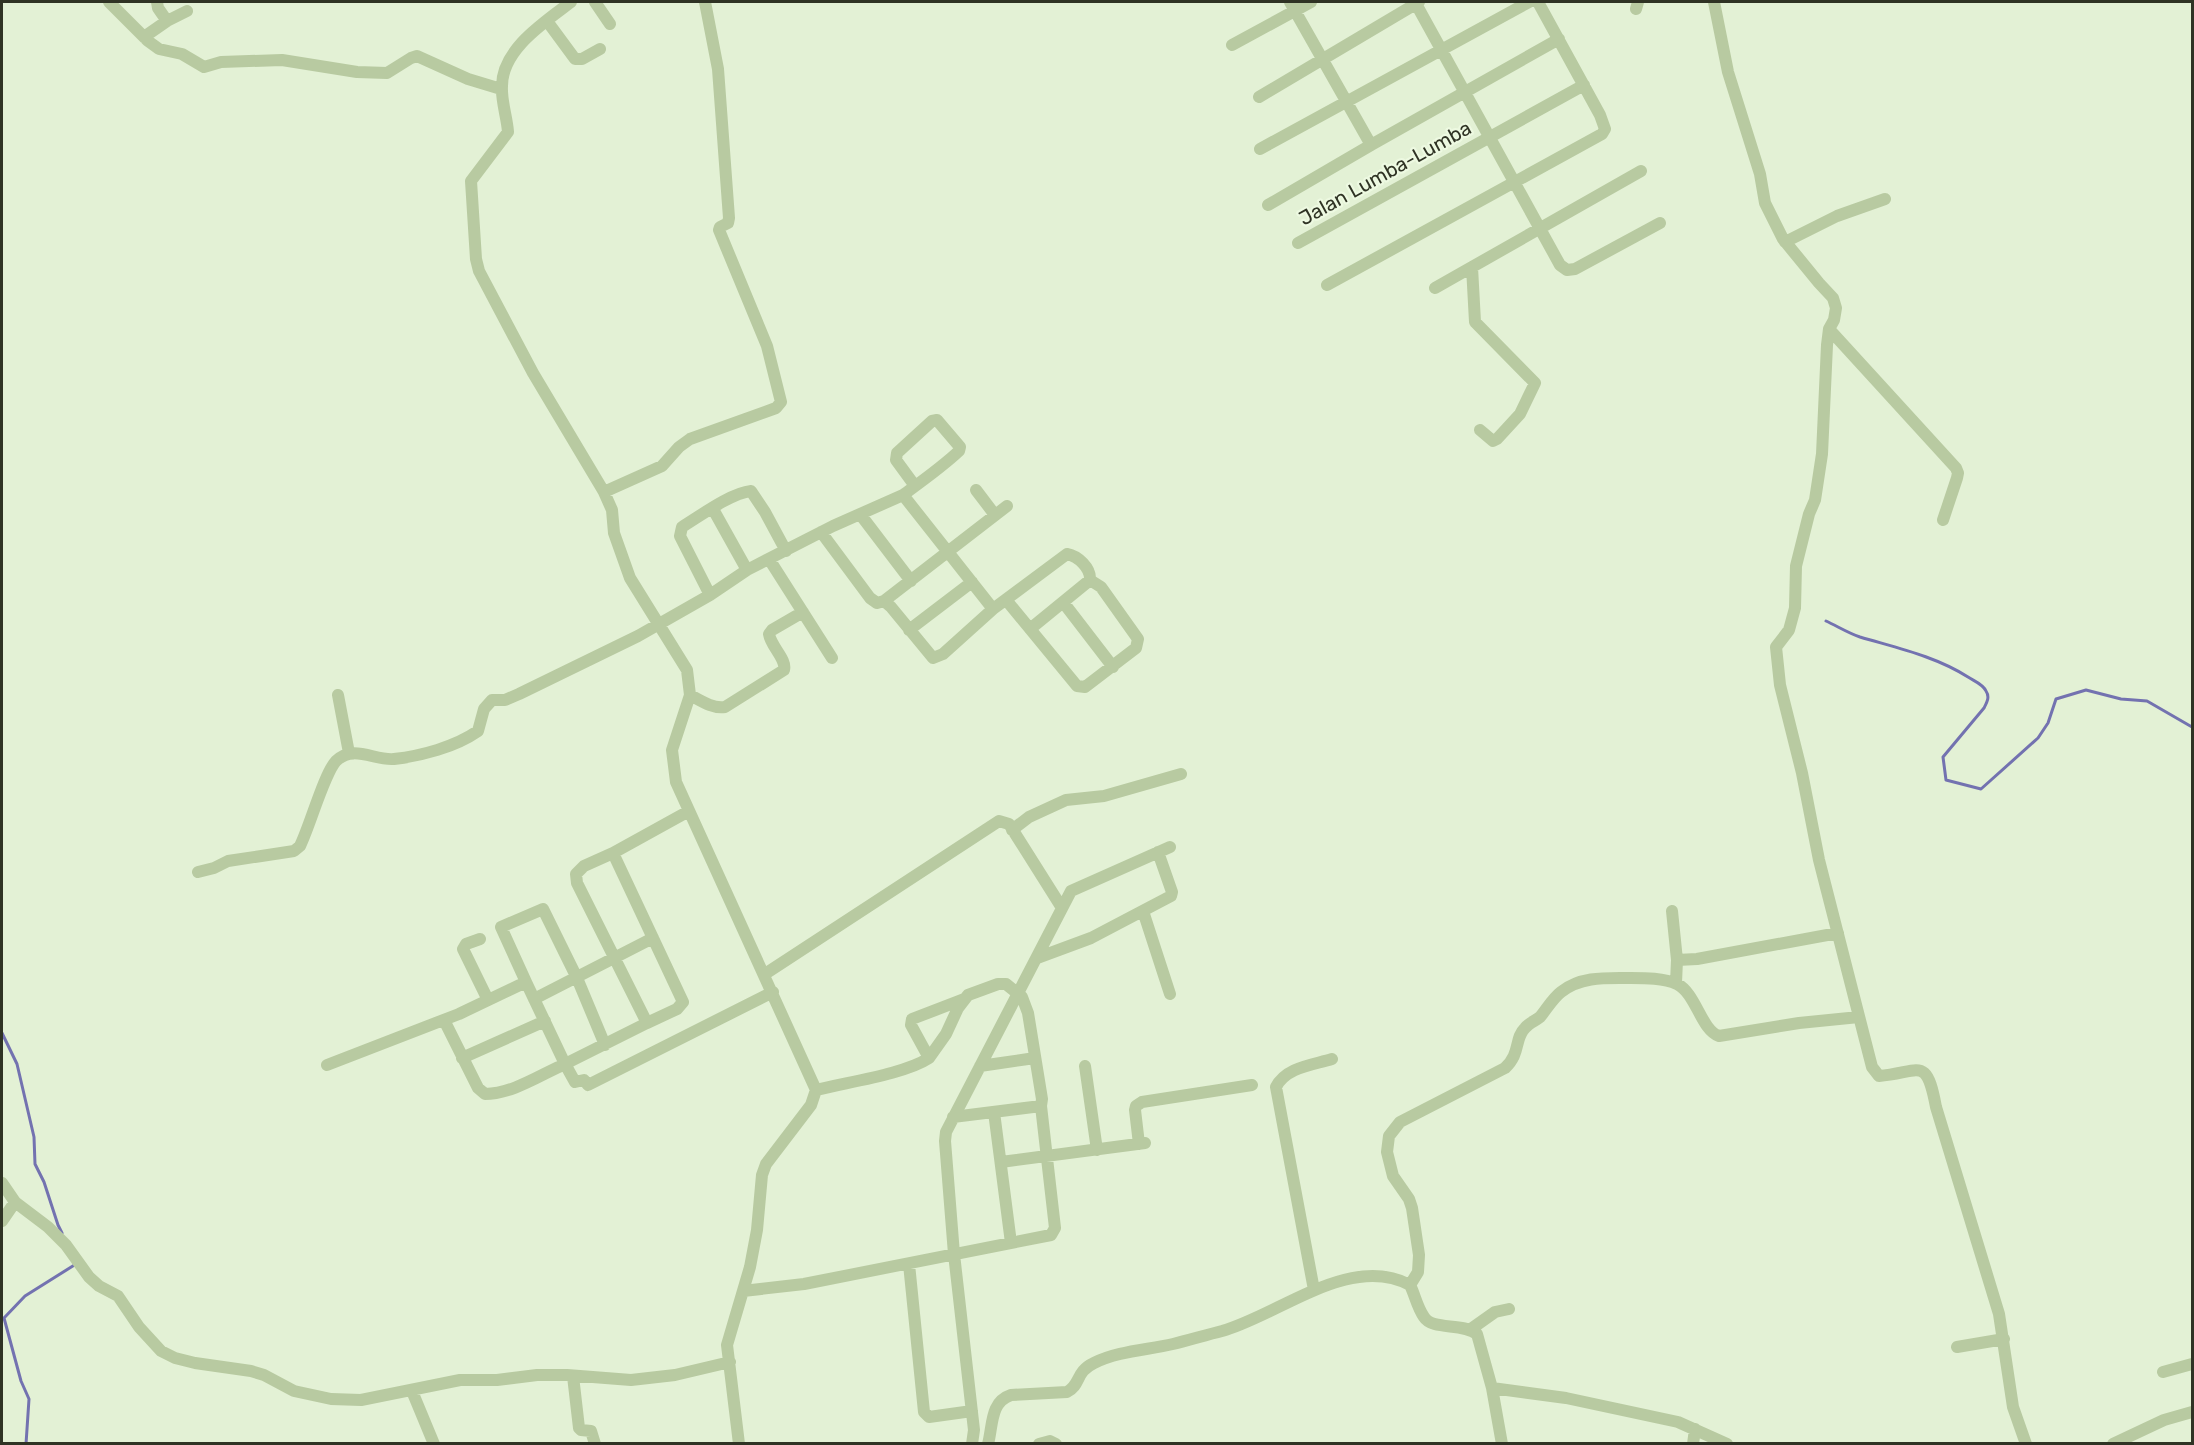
<svg xmlns="http://www.w3.org/2000/svg" width="2194" height="1445" font-family="Rubik,sans-serif">
	<style>
		.lines { fill: none; stroke-linecap: round; stroke-linejoin: round }
		.stream { stroke: #7372b0; stroke-width: 3 }
		.minor { stroke: #b8caa1; stroke-width: 12 }
		.labels { text-anchor: middle; dominant-baseline: central; stroke-width: 4.5; stroke-linejoin: round; paint-order: stroke }
		.street-label { font-size: 20px; fill: #2f3324; stroke: #edf9e1 }
	</style>
	<rect width="100%" height="100%" fill="#e3f1d5"/>
	<g class="lines">
		<path class="stream" d="M1826,621C1837,626 1848,633 1860,637C1897,648 1935,656 1968,677C1974,681 1983,684 1986,691C1990,697 1987,702 1984,708L1943,757L1946,780L1981,789L2038,738L2048,723L2056,699L2086,690L2121,699L2147,701L2192,727
			M2,1033L17,1064L34,1137L35,1164L44,1182L58,1225L62,1233
			M26,1444L29,1399L21,1381L4,1318L25,1296L76,1264"/>
		<path class="minor" d="M109,2L148,41L159,49L182,54L204,67L221,62L282,60L357,72L387,73L411,58L417,56L468,79L501,89
			M157,2L158,8L167,21
			M571,2C545,22 502,49 502,86C501,101 507,117 508,132L471,181L476,259L479,271L533,373L604,492L612,510L614,533L630,578L687,670L690,695L672,750L676,782L816,1090L811,1105L766,1164L762,1175L757,1230L750,1267L727,1345L739,1444
			M595,2L610,24
			M1290,2L1371,145L1559,39
			M1415,2L1560,265L1567,270L1575,269L1660,223
			M1714,2L1728,72L1760,174L1765,203L1783,239L1819,283L1833,298L1836,308L1834,320L1829,329L1827,345L1822,454L1815,500L1809,514L1796,566L1795,608L1789,630L1776,647L1780,685L1802,773L1819,860L1872,1067L1879,1076C1920,1073 1926,1054 1936,1107L1999,1314L2013,1407L2026,1444
			M1636,9L1638,2
			M547,21L575,59H582L600,49
			M144,37L167,21L187,11
			M1232,45L1311,2
			M1259,97L1419,2
			M1260,149L1529,2
			M1268,205L1371,145
			M1785,242L1837,216L1885,199
			M1298,243L1584,85
			M1472,267L1475,322L1535,383L1520,414L1497,439L1493,441L1480,430
			M1327,285L1602,134L1605,129L1600,115L1538,2
			M1435,288L1641,171
			M1829,329L1956,468L1958,473L1957,478L1943,520
			M976,490L995,515
			M604,492L662,466L679,447L690,439L776,408L781,402L767,346L719,230L720,227L728,223L729,218L718,69L705,2
			M903,495C922,481 942,467 959,451L960,447L937,420L932,421L897,453L896,460L915,486
			M713,509L747,570
			M860,514L911,581
			M821,532L870,598L877,603L884,601L891,607L933,658L943,654L993,609
			M769,559L832,658
			M710,595L680,536L682,527C700,516 731,493 751,491L765,512L786,551
			M884,601L1007,506
			M1007,601L1077,686L1085,687L1136,648L1138,639L1101,587L1090,580
			M1063,602L1113,667
			M1030,629L1090,580
			M909,630L972,582
			M338,695L349,753
			M690,695C701,701 713,709 725,707L784,670C787,659 771,647 769,634L772,630L803,612
			M1012,830L1029,817L1066,800L1104,796L1181,774
			M613,853L683,1002L677,1009L647,1023
			M198,872L214,868L228,861L294,851L300,846C310,826 324,774 336,761C353,744 375,761 394,759C421,756 455,747 478,731L484,709L492,700H505L519,694L638,636L710,595L747,570L833,526L903,495L993,609L1067,554C1078,556 1091,568 1090,580
			M1143,911L1170,994
			M1672,911L1677,960
			M480,939L466,944L463,949L488,1000
			M1037,958L1091,938L1171,896L1172,892L1158,852
			M765,974L999,821L1009,824L1062,908
			M526,982L501,927L543,909L577,978L605,1045
			M1676,983L1677,960L1697,959L1838,933
			M534,999L653,938
			M444,1020L478,1088L485,1094C512,1094 540,1075 565,1064L575,1082L584,1080L588,1085L773,992
			M462,1058L545,1021
			M929,1058L911,1025L912,1019L964,999
			M327,1065L459,1014L526,982L565,1064L647,1023L577,883L576,874L584,866L613,853L689,811
			M980,1066L1035,1058
			M1085,1066L1097,1150
			M816,1090C847,1082 905,1074 929,1058L946,1034L958,1008L968,995L998,984H1006L1022,997L1028,1013L1042,1099L1041,1106
			M994,1112L1011,1243
			M1139,1144L1135,1110L1136,1106L1142,1102L1252,1085
			M1001,1162L1145,1143
			M2,1183L15,1202L48,1227L66,1245L89,1277L99,1286L118,1296L139,1327L161,1351L175,1358L195,1363L251,1371L264,1375L294,1391L331,1399L361,1400L460,1380H497L537,1375H567L631,1380L675,1375L730,1362
			M2,1221L15,1202
			M909,1264L924,1412L929,1417L972,1411
			M1410,1285L1418,1272L1419,1255L1412,1208L1409,1199L1393,1176L1387,1152L1389,1136L1400,1122L1505,1068C1521,1053 1514,1039 1525,1028C1529,1023 1535,1021 1540,1017C1547,1009 1552,999 1561,992C1581,976 1607,978 1631,978C1645,978 1664,978 1677,984C1696,993 1701,1030 1719,1036L1799,1023L1859,1017
			M1314,1290L1276,1087C1286,1067 1313,1065 1332,1059
			M743,1291L804,1284L1051,1235L1055,1228L1041,1106L953,1117
			M1471,1329L1495,1312L1509,1309
			M1957,1347L2004,1339
			M2163,1372L2192,1364
			M573,1376L579,1428L581,1430L591,1431L595,1444
			M1492,1388L1502,1444
			M412,1391L434,1444
			M972,1444L974,1430L954,1254L945,1141L946,1132L1071,891L1170,847
			M988,1444C993,1425 990,1402 1011,1395L1067,1392C1081,1385 1075,1372 1094,1363C1118,1351 1147,1350 1173,1344C1189,1340 1206,1335 1222,1331C1279,1315 1350,1253 1410,1285C1415,1295 1417,1307 1424,1317C1433,1331 1462,1322 1477,1334L1492,1388L1566,1398L1678,1422L1727,1444
			M1039,1444L1050,1441L1056,1444
			M1693,1444L1695,1429
			M2113,1444L2164,1420L2192,1412"/>
	</g>
	<g class="labels">
		<g class="street-label">
			<text transform="translate(1385 173) rotate(-29)">Jalan Lumba-Lumba</text>
		</g>
	</g>
	<rect width="2194" height="1445" fill="none" stroke="#2f3324" stroke-width="6"/>
</svg>
